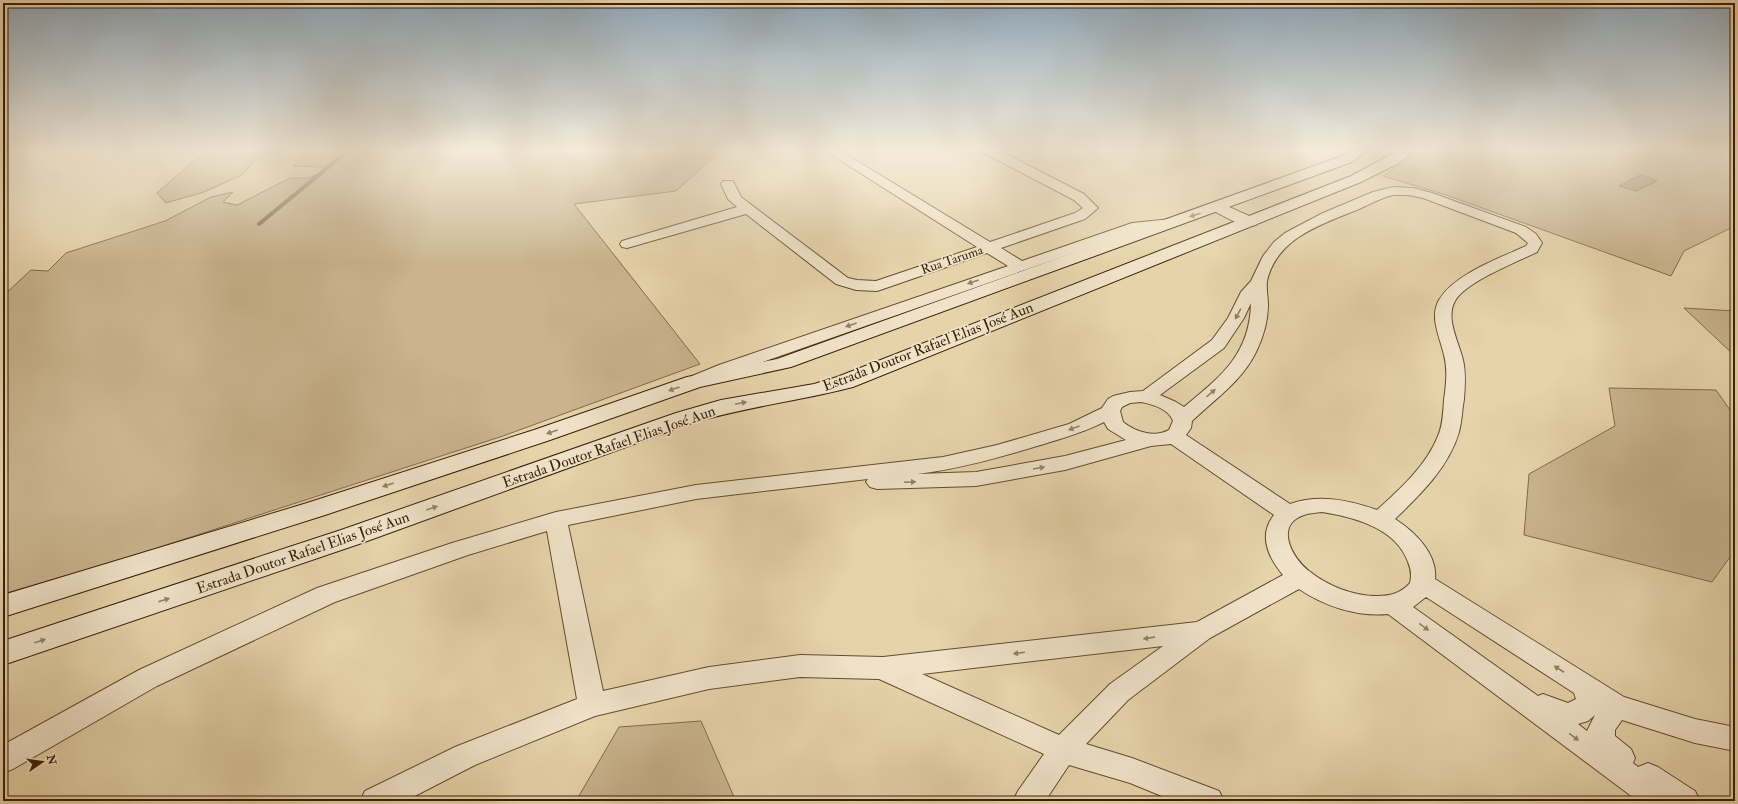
<svg xmlns="http://www.w3.org/2000/svg" width="1738" height="804" font-family="'IM FELL Double Pica',serif">
	<style>
		.green { fill: #c9b48e; stroke: #826a4a }
		.water { fill: #ac9672; stroke: #7f6647 }
		.lines { fill: none; stroke-linecap: round; stroke-linejoin: round }
		.stream { stroke: #7f6647; stroke-width: 4 }
		.minor-casing { stroke: #664c2f; stroke-width: 2 }
		.tertiary-casing { stroke: #664c2f; stroke-width: 2 }
		.secondary-casing { stroke: #3b1f06; stroke-width: 2 }
		.minor { fill: #efe2c8; fill-rule: evenodd }
		.tertiary { fill: #efe2c8; fill-rule: evenodd }
		.secondary { fill: #efe2c8; fill-rule: evenodd }
		.oneway { fill: #958067 }
		.labels { text-anchor: middle; dominant-baseline: central; stroke-width: 3.5; stroke-linejoin: round; paint-order: stroke }
		.far-street-label { font-size: 13px; fill: #3b1f06; stroke: #efe2c8 }
		.street-label { font-size: 15px; fill: #3b1f06; stroke: #efe2c8 }
	</style>
	<rect width="100%" height="100%" fill="#e6d3aa"/>
	<filter id="stains"><feTurbulence type="fractalNoise" baseFrequency=".005" numOctaves="4"/><feColorMatrix values="0 0 0 0 .2 0 0 0 0 .09 0 0 0 0 .02 0 0 0 .5 -.17"/></filter>
	<radialGradient id="worn" r=".72"><stop offset=".6" stop-color="#630" stop-opacity="0"/><stop offset="1" stop-color="#630" stop-opacity=".3"/></radialGradient>
	<path class="green" d="M209,150C219,150 229,153 237,150H286L255,160L242,175L204,192L166,203L157,193L204,152Z
		M307,150H721L676,191L574,204L700,364L503,436L123,559L3,594V296L31,270L48,271L66,253L165,221L211,197L233,192L223,202L237,205L290,178H308L321,173L323,167L293,166L309,151Z
		M1423,150H1735V226L1684,251L1671,276L1446,195L1383,176Z
		M1684,308L1735,311V356Z
		M1609,388L1716,390L1735,417V550L1712,582L1524,535L1529,474L1615,426Z
		M701,721L734,797L732,801H576L619,727Z"/>
	<path class="water" d="M1640,175L1657,181L1636,191L1619,186Z"/>
	<g class="lines">
		<path class="stream" d="M259,224L349,150"/>
		<g class="minor-casing">
			<path id="minor" d="M824,150H839L990,242L1075,213L1083,208L1074,200L984,153L982,150H998L1084,194L1098,208L1085,219L1001,248L1022,261L1132,223L1171,219L1176,220L1178,223L1176,226L1171,227L1139,230L731,373C719,378 706,387 692,384L690,380L692,376L719,365L1008,266L987,253L883,289L877,291L856,290L836,284L746,214L627,248L622,247L620,244L622,241L737,207L728,199L721,184L723,181H733L741,197L848,278L857,280L876,281L977,247Z
				M1393,187L1413,188L1432,193L1526,227L1536,234L1542,243L1537,252C1517,262 1465,282 1455,301C1445,319 1459,342 1463,360C1466,373 1465,386 1464,399C1462,410 1462,421 1459,432C1449,467 1420,495 1395,519C1414,531 1438,554 1435,579L1624,697L1695,719L1735,727V751L1695,743L1622,720L1615,730V736L1631,749L1635,758L1633,763L1638,767L1648,763L1658,767L1695,791L1700,801H1638L1388,614C1357,617 1324,606 1299,589L1210,638L1128,700L1086,744L1132,758L1219,791L1224,801H1174L1130,783L1069,765L1045,801H1013L1018,791L1044,754L879,679L800,677L709,689L595,716L475,765L405,801H360L365,791L455,747L577,699L547,531L468,555L335,602L157,686L13,769L3,773V745L139,670L317,588L452,543L556,512L696,485L943,457L997,445L1069,424L1102,408L1108,399L1113,396L1130,392L1143,391L1212,340L1228,318L1241,292L1251,281L1263,256L1274,242L1285,233L1323,213L1373,192ZM1393,195H1408L1423,198L1516,233L1528,243L1526,246C1500,258 1454,274 1439,300C1429,317 1440,337 1444,355C1448,370 1446,385 1444,400C1443,412 1443,425 1438,436C1426,466 1400,489 1377,510C1348,500 1319,494 1290,504L1186,435L1191,428L1192,421C1215,399 1242,381 1256,352C1263,338 1268,321 1268,305C1268,297 1266,289 1267,281C1277,237 1323,224 1359,209C1370,204 1381,198 1393,195ZM1251,303C1250,355 1220,377 1184,407L1176,402L1160,395L1224,348L1244,318ZM1141,402C1152,404 1169,409 1173,421L1169,430C1154,438 1136,432 1123,422L1120,411L1122,407L1130,403ZM1104,422L1108,429L1126,440L1065,456L976,472L917,474C958,469 998,458 1037,446C1060,439 1082,433 1104,422ZM1171,444L1274,515C1258,535 1268,557 1283,575L1197,622L883,657L800,655L709,667L603,691L568,525L696,499L868,479L866,482L870,487L877,489L976,486L1065,470L1151,446ZM1322,512C1354,517 1396,528 1408,562C1411,569 1412,575 1410,583C1401,593 1391,596 1377,596C1353,596 1328,586 1309,571C1292,558 1274,525 1304,515C1309,513 1316,513 1322,512ZM1426,597L1574,693L1576,699L1568,703L1543,694L1538,696L1413,607ZM1163,646L1110,684L1059,735L922,674ZM1595,715L1587,731L1578,724L1588,721Z"/>
		</g>
		<g class="tertiary-casing">
			<path id="tertiary" d="M1218,202L1256,219L1258,222L1256,225C1242,229 1225,216 1212,210L1210,207L1212,204Z"/>
		</g>
		<g class="secondary-casing">
			<path id="secondary" d="M1351,150H1369L1352,162L791,367L700,387L550,440L325,515L3,617V595L307,503L534,430L687,377L777,359L1342,156Z
				M1399,150H1416L1397,164L1361,182L853,387C799,401 745,407 692,423L359,544L3,665V641L341,530L676,413L721,400L814,384L837,377L1351,176Z"/>
		</g>
		<use href="#minor" class="minor"/>
		<use href="#tertiary" class="tertiary"/>
		<use href="#secondary" class="secondary"/>
	</g>
	<defs><path id="oneway-solid" d="M-6-.8H1V-3.2L6.5 0L1 3.2V.8H-6Z"/></defs>
	<g class="oneway">
		<use href="#oneway-solid" transform="translate(1195 215) rotate(162)"/>
		<use href="#oneway-solid" transform="translate(973 282) rotate(161)"/>
		<use href="#oneway-solid" transform="translate(1238 314) rotate(118)"/>
		<use href="#oneway-solid" transform="translate(851 325) rotate(161)"/>
		<use href="#oneway-solid" transform="translate(674 389) rotate(161)"/>
		<use href="#oneway-solid" transform="translate(1211 393) rotate(-41)"/>
		<use href="#oneway-solid" transform="translate(741 403) rotate(-12)"/>
		<use href="#oneway-solid" transform="translate(1074 428) rotate(160)"/>
		<use href="#oneway-solid" transform="translate(552 432) rotate(161)"/>
		<use href="#oneway-solid" transform="translate(1039 468) rotate(-10)"/>
		<use href="#oneway-solid" transform="translate(910 482) rotate(-2)"/>
		<use href="#oneway-solid" transform="translate(388 485) rotate(161)"/>
		<use href="#oneway-solid" transform="translate(432 508) rotate(-19)"/>
		<use href="#oneway-solid" transform="translate(164 600) rotate(-18)"/>
		<use href="#oneway-solid" transform="translate(1424 627) rotate(36)"/>
		<use href="#oneway-solid" transform="translate(1149 638) rotate(172)"/>
		<use href="#oneway-solid" transform="translate(40 641) rotate(-18)"/>
		<use href="#oneway-solid" transform="translate(1019 653) rotate(173)"/>
		<use href="#oneway-solid" transform="translate(1559 669) rotate(-147)"/>
		<use href="#oneway-solid" transform="translate(1574 737) rotate(36)"/>
	</g>
	<linearGradient id="sky" x2="0" y2="1"><stop stop-color="#90a8b9"/><stop offset="0.57" stop-color="#f4ebd9"/><stop offset="1" stop-color="#f4ebd9" stop-opacity="0"/></linearGradient>
	<rect width="1738" height="263" fill="url(#sky)"/>
	<g class="labels">
		<g class="far-street-label">
			<text transform="translate(952 260) rotate(-19)">Rua Taruma</text>
		</g>
		<g class="street-label">
			<text transform="translate(928 347) rotate(-21)">Estrada Doutor Rafael Elias José Aun</text>
			<text transform="translate(609 447) rotate(-19)">Estrada Doutor Rafael Elias José Aun</text>
			<text transform="translate(303 553) rotate(-19)">Estrada Doutor Rafael Elias José Aun</text>
		</g>
	</g>
	<rect width="1738" height="804" fill="none" stroke="#e6d3aa" stroke-width="16"/>
	<rect x="4" y="4" width="1730" height="796" fill="none" stroke="#3b1f06" stroke-width="2"/>
	<rect x="8" y="8" width="1722" height="788" fill="none" stroke="#3b1f06"/>
	<g transform="translate(42 762) rotate(77)" stroke="#efe2c8" stroke-width="3" paint-order="stroke">
	<path d="M0-3L7 15L0 10L-7 15Z" fill="#3b1f06"/>
	<text y="-6" font-size="11" font-weight="bold" text-anchor="middle" fill="#3b1f06">N</text>
	</g>
	<rect width="100%" height="100%" filter="url(#stains)"/>
	<rect width="100%" height="100%" fill="url(#worn)"/>
</svg>
